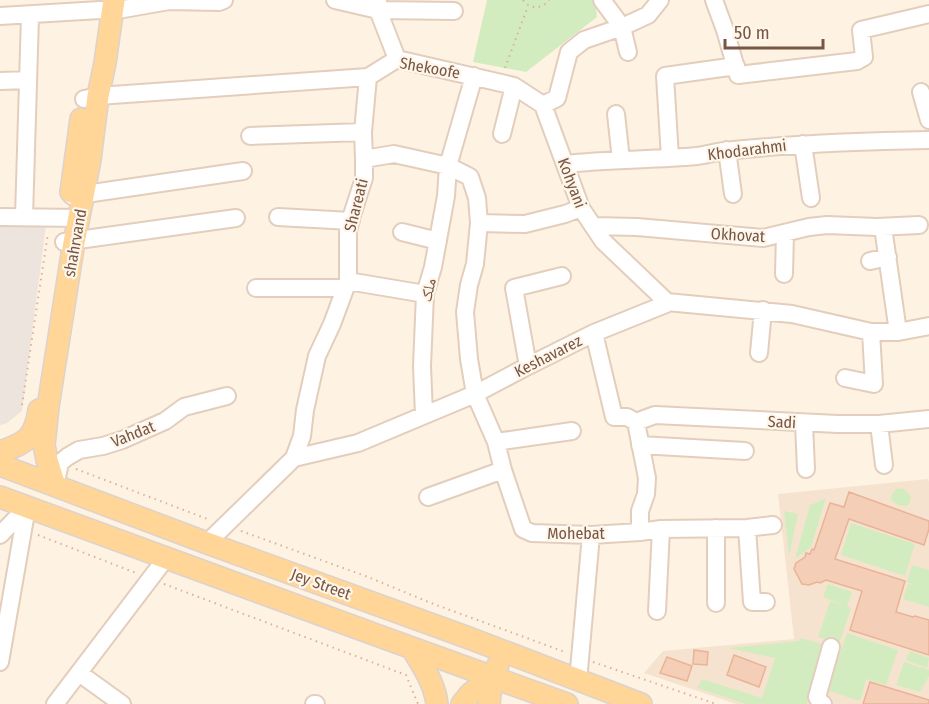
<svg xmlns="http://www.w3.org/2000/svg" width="929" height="704" font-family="'Fira Sans Condensed','Noto Naskh Arabic',sans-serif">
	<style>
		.residential { fill: #f6e3cf }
		.industrial { fill: #ece4dd }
		.green { fill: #d3ecbf }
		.building { fill: #f5ceb7; stroke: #e9b396; stroke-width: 1.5 }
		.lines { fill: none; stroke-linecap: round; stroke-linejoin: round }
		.minor-casing { stroke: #e3cebd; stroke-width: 20 }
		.major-casing { stroke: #dcd3cf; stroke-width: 24 }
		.path { stroke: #dab19a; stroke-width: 2; stroke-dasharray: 1.5 4.5; stroke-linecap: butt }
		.minor { stroke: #fff; stroke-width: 16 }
		.major { stroke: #ffd598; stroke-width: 21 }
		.labels { text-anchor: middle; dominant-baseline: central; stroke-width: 4.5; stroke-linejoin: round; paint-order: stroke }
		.street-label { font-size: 16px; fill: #775646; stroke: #fff6ea }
	</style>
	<rect width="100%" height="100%" fill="#fef2e2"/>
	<path class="residential" d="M928,479L929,482V704H736L644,673L663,651L794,639L778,494Z"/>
	<path class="industrial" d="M0,223L46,225L22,411L7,423L0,425Z"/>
	<path class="green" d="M487,0H595L597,17L526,72L473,62Z
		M903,488L911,496L910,503L906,506C898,505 894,505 890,497L896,489Z
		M826,498L811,547L795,559L810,505Z
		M784,511L798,514L789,556Z
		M851,523L915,544L905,576L841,555Z
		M912,565L929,570V607L903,599L908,584L914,585L907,582Z
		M828,584L852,592L847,606L851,608L839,644L818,637L830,601L846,606L823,597Z
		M847,633L898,650L886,685L866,679L861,699L856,700L827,690Z
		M801,638L822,644L807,704H746L697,688L702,679L762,698L775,658L728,648L799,641Z
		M910,651L929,658L927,668L906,660Z
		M904,662L929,670V676L920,692L896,685Z"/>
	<path class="building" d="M849,492L929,521V529L924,545L849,519L835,559L905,581L896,612L913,617L915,616L929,620V655L850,630L862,591L826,580L820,583L817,582L809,585L802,584L794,569L796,563L805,557L806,553L810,554L812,549L814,550L830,503L844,507Z
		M694,650L708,652L707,665L693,664Z
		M734,655L766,667L759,687L727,675Z
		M667,657L692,666L687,681L660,673Z
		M870,682L929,700V704H863Z"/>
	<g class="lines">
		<g class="minor-casing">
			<path id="minor" d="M335,0L378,10L454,11
				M602,0L622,27L628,52
				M714,0L725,30L738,75L857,61L864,57L861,30L929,14
				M378,1V10L397,59
				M0,16L100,10L112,11L169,1L219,2L224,0
				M0,81L28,80
				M921,92L929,120
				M84,99L98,96L368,77L397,59L514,86L543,105L557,98L569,52L584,40L622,27L648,15L660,0
				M543,105L581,208L603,241L667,302
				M616,114L621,160
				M502,134L514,86
				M250,136L363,132
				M803,144L811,198
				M727,150L733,194
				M670,158L665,76L736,66
				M364,159L363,132L368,77
				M565,164C609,159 653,160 697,156C706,155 715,152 724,151C792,144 860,141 929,140
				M72,196L243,171
				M0,217L79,218
				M24,217L30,16
				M278,217L351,221
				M479,223L525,224L565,214L581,208
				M593,226L637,227L763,238L809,227L827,225L877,227L919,225
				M883,227L898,332
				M402,232L438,241
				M64,242L236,218
				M870,261L888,257
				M784,274L785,233
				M348,281L425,294
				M256,288H345
				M594,333L614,417H627L636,422L647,478L646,494L640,511V532
				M759,353L763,310
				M528,366L514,288L562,276
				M845,378L874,384L871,332
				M424,415L422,366L425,294L433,267L446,196L448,166L470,177L477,198L479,223L475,264L469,285L465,312L469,359L475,394L496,442L503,470L523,529L532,533L591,535L640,532L661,529L747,528L773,525
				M636,422L655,415L838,424H879L929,419
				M804,424L806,469
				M879,424L884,465
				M496,442L572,431
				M640,445L745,451
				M294,458L302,436L305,410L317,356L332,324L348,281V231L352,215L364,178V159L394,154L448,166L474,76
				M55,486L60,463L67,457L79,450L103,446L122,440L165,421L184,407L227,396
				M428,497L503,470
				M716,528V603
				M747,528L752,602H766
				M0,535L27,507
				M207,543L294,458L358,443L475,394L528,366L594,333L666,304L667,302L792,314L871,332H898L929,326
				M657,611L661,529
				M0,662L27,507
				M79,673L122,704
				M578,681L591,535
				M55,704L166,558
				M314,704H316
				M823,704L821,703L817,697L831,647"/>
		</g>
		<g class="major-casing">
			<path id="major" d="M71,192L81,119
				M0,452C26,443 35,438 39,410
				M0,465L207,543L469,638L641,704
				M55,486L47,460L44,445L48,407L73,248L90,160L98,96L105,63L114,0
				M0,497L379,636L567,704
				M412,648C422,665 435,684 437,704
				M462,704L470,694L492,677
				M489,704L492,677L498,665"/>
		</g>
		<path class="path" d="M523,0C530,9 541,10 549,0
			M505,68L528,6
			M22,405L48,233
			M76,469L210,520
			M241,531L368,577L431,603L565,652
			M38,535L136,573
			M164,584L406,675L418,704
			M593,662L716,704"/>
		<use href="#minor" class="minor"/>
		<use href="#major" class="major"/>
	</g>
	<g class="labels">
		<g class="street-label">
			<text transform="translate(430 68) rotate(10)">Shekoofe</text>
			<text transform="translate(747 150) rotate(-7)">Khodarahmi</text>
			<text transform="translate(572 183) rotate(69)">Kohyani</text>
			<text transform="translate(356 205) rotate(-76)">Shareati</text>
			<text transform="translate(738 235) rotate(3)">Okhovat</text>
			<text transform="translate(75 243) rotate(-80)">shahrvand</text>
			<text transform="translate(428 290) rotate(-77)">ملک</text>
			<text transform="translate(548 356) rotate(-27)">Keshavarez</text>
			<text transform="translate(782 422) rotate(3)">Sadi</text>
			<text transform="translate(133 434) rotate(-22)">Vahdat</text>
			<text x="576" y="533">Mohebat</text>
			<text transform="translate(321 584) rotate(20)">Jey Street</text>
		</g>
	</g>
	<path d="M725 39v9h98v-9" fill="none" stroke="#775646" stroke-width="3"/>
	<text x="734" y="39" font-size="18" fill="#775646" stroke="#fff6ea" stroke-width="4.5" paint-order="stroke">50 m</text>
</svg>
